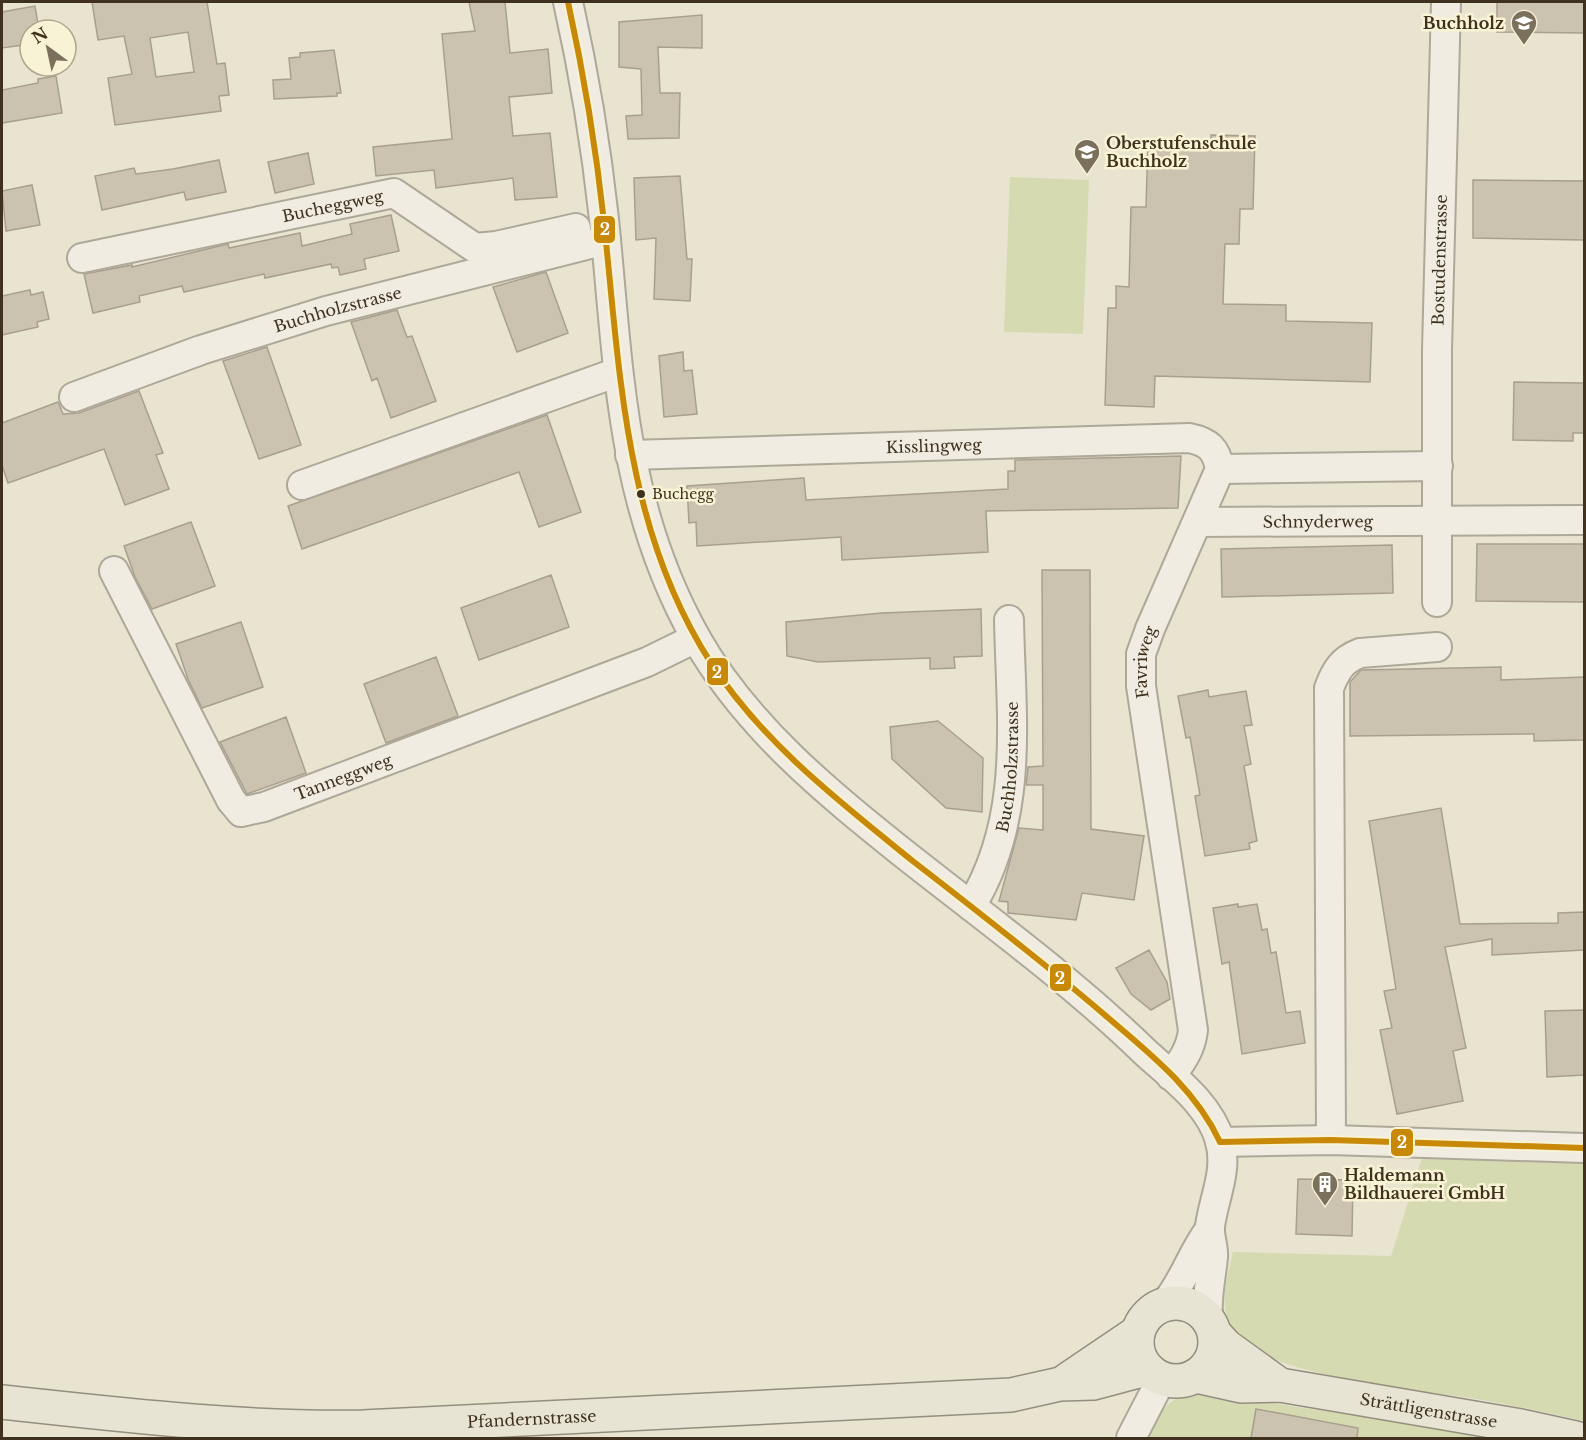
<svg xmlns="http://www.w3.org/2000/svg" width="1586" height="1440" font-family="'Libre Baskerville',serif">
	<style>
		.green { fill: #d5dab1 }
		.building { fill: #ccc2b0; stroke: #a99f8e; stroke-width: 1.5; fill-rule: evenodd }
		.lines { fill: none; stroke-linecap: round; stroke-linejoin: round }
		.minor-casing { stroke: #aea898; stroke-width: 32 }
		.major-casing { stroke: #938e7f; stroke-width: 36 }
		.minor { stroke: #f0ece2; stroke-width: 28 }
		.major { stroke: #e8e4d3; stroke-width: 33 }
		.bus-1-casing { stroke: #f9f3d6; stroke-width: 10 }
		.bus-1 { stroke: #c98908; stroke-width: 6 }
		.bus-dot { fill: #3f311e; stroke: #f9f3d6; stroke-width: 2 }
		.labels { text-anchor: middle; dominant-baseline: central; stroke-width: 5; stroke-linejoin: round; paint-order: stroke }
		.bus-label { font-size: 14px; fill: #3f311e; stroke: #f9f3d6; text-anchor: start }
		.poi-label { font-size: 16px; font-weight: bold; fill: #3f311e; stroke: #f9f3d6; text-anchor: start }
		.street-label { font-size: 16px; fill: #3f311e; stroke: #f9f3d6 }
		.line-badge { stroke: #f9f3d6; stroke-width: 2 }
		.badge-label { font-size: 16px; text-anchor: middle; font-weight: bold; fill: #fff }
	</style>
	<rect width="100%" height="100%" fill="#e8e4d0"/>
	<path class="green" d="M1010,177L1089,180L1083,334L1004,332Z
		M1423,1155L1584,1159V1421C1549,1413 1513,1405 1477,1399C1424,1391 1274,1376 1239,1339C1216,1313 1226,1281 1233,1252L1391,1256Z
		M1205,1389L1284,1405L1505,1438H1145C1166,1404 1166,1399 1205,1389Z"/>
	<path class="building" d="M92,2H207L217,64L225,63L229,95L219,96L221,111L115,125L108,78L132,74L124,36L98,40ZM188,32L194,72L156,77L150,38Z
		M469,2H505L510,53L548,49L552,93L509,97L513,136L550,133L557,197L515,200L513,178L436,188L434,170L376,176L373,147L452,139L442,34L475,31Z
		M1497,2H1584V33L1497,32Z
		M35,6L39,30H30V44L2,48V12Z
		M702,15V48L658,47L660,93H680L679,138L628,139L626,116L642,115L641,69L619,67V22Z
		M334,50L341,93H337V96L274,99L273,80L291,79L289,58L300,57V53Z
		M56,76L62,113L2,123V90L38,83V79Z
		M1211,135L1255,136L1253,209H1240L1239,244H1225L1223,304L1286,305V321L1372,323L1370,382L1155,376L1154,407L1105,405L1108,308H1116V286L1129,287L1131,207H1146L1148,143L1211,145Z
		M308,153L314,184L275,193L268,162Z
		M219,160L226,192L186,200L184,192L102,210L95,176L134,168L136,174L173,169Z
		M680,176L687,259H692L690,301L654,299L656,238L636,240L634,178Z
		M1473,180L1584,181V240L1473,238Z
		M32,185L40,225L6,231L2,191Z
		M391,215L399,251L364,259L366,269L340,275L338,267L332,268L331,264L265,278L264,274L184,292L182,286L139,296L140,302L93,313L84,274L132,265V267L228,244L229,248L300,233L302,246L352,234L350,224Z
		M546,272L568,333L517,352L493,287Z
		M30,290L31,295L43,292L49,319L37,322L38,327L2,335V296Z
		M397,310L407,337L412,336L436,401L391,418L377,378L372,381L351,322Z
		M267,347L301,445L259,459L223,361Z
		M683,352L684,371L692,370L697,414L664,417L659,356Z
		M1514,382L1584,383V433H1573V441L1513,440Z
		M139,391L163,453L156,455L169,489L125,505L104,449L8,483L2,465V423L58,402L63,414L79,413Z
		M547,415L581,512L539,527L519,472L302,549L288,506Z
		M1181,456L1178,508L986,511L988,552L842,560L841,537L697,546L696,522L689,523L687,486L804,478L806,500L1008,489V471H1015V460Z
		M191,522L215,586L152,609L135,577L124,546Z
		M1477,544H1584V602L1476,601Z
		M1392,545L1393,593L1222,597L1221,549Z
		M1042,570H1090L1091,829L1144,836L1134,900L1082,893L1076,920L1008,913V902L999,901L1019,828L1043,830V785H1026L1028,767L1043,766Z
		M551,575L569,627L479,660L461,608Z
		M981,609L982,656L954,657L955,668L930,669V658L818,662L787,656L786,622L882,613Z
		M241,622L263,687L202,708L188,679L176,644Z
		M436,657L458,716L386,743L364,684Z
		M1501,667V680L1584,677V740L1534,741V734L1350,736V682L1361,670Z
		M1208,690L1209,697L1246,691L1252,725L1244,726L1251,764L1244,766L1257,841L1249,843L1250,849L1205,856L1195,796L1200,795L1190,737L1186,738L1178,696Z
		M286,717L306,773L247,794L220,742Z
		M938,721L983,758L982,812L946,808L892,759L890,727Z
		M1441,808L1460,924L1558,923V913L1584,912V950L1492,955V939L1445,947L1466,1048L1453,1051L1463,1101L1397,1114L1380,1030L1392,1028L1384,991L1396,989L1369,821Z
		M1238,904V907L1257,904L1262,930L1267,929L1271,953L1276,952L1286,1013L1300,1011L1305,1043L1242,1054L1229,962L1222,964L1213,908Z
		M1149,950L1167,982L1170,999L1151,1010L1131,994L1116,968Z
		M1584,1010V1075L1547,1077L1545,1011Z
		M1298,1179L1353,1180L1352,1236L1296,1234Z
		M1256,1409L1358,1428L1357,1438H1251Z"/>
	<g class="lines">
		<g class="minor-casing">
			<g id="minor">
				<path d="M568,2C584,73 596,146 604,219C619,368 620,503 696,638C747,728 828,793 908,857C988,920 1072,981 1145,1052C1172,1077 1210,1104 1220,1141C1228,1171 1214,1197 1210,1226C1209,1237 1214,1247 1213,1257C1211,1279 1206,1297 1208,1320"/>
				<path id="s1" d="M82,258L394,193L475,248L496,246L576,228"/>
				<path id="s2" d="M74,397L201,350L326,311L606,240"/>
				<path id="s3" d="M630,455L1189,438C1209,442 1216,449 1220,469"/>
				<path d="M1220,469L1438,466"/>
				<path d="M302,485L618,372"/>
				<path id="s4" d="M1198,522L1584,520"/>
				<path id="s5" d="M114,571L231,800L241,812L264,807L647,662L696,638"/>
				<path id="s6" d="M1437,602V350L1446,2"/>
				<path id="s7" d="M971,906C1025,817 1011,720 1009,620"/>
				<path id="s8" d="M1171,1076C1182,1061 1191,1049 1193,1030L1141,686V654L1150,629L1220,469"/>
				<path d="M1331,1140L1329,688C1336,670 1342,660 1360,653L1437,647"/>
				<path d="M1220,1142L1331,1140L1584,1148"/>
				<path d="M1164,1305C1184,1282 1191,1254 1210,1229"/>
				<path d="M1131,1438L1162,1378"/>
			</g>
		</g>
		<g class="major-casing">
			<g id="major">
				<circle cx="1176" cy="1342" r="39"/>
				<path d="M1215,1334L1226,1346L1280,1385"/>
				<path id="s9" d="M1196,1376L1241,1386L1280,1385L1521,1426L1576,1438"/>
				<path d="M1067,1380L1138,1332"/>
				<path id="s10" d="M2,1402C122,1415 241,1429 363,1427L1011,1395L1060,1384L1093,1383L1138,1371H1150"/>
			</g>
		</g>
		<use href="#minor" class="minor"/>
		<use href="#major" class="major"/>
		<g class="bus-1-casing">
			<path id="bus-1" d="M568,2C584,75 596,148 604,222C620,374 625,530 711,663C763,743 841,803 914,862C976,910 1039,959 1099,1010C1144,1049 1194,1086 1220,1142
				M1220,1142L1331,1140L1584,1148"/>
		</g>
		<use href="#bus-1" class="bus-1"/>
	</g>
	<defs>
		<g id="school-pin" transform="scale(1.35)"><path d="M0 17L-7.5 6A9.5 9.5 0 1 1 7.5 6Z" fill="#7a705c" stroke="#f9f3d6"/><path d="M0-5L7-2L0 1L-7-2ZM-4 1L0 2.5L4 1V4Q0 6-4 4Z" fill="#fff"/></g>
		<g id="building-pin" transform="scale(1.35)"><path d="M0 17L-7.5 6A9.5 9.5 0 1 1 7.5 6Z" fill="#7a705c" stroke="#f9f3d6"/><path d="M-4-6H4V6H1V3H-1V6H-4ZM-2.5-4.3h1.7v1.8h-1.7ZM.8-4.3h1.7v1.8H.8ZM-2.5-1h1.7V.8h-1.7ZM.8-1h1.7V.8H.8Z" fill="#fff"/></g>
	</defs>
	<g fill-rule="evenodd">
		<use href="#school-pin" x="1524" y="23"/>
		<use href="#school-pin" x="1087" y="152"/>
		<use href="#building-pin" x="1325" y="1184"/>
	</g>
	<circle class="bus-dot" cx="641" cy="494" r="5"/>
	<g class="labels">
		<g class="bus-label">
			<text x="652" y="494">Buchegg</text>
		</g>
		<g class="poi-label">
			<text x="1504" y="23" text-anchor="end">Buchholz</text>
			<text x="1106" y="143">Oberstufenschule<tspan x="1106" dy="18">Buchholz</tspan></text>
			<text x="1344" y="1175">Haldemann<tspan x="1344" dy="18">Bildhauerei GmbH</tspan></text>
		</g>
		<g class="street-label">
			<text stroke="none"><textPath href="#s1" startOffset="256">Bucheggweg</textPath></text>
			<text stroke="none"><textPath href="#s6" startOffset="342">Bostudenstrasse</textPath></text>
			<text stroke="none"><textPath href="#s2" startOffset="278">Buchholzstrasse</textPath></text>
			<text stroke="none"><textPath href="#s3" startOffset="304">Kisslingweg</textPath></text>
			<text stroke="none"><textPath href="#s4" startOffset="120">Schnyderweg</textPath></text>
			<text stroke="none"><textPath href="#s8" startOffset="424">Favriweg</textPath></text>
			<text stroke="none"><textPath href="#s7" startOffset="146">Buchholzstrasse</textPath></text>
			<text stroke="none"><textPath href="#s5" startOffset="381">Tanneggweg</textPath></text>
			<text stroke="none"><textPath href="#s9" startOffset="236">Strättligenstrasse</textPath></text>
			<text stroke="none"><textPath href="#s10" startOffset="531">Pfandernstrasse</textPath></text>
		</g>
	</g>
	<g class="line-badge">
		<rect x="593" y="215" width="23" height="29" rx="6" fill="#c98908"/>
		<rect x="706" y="657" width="23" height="29" rx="6" fill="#c98908"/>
		<rect x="1049" y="963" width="23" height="29" rx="6" fill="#c98908"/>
		<rect x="1390" y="1128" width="24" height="29" rx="6" fill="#c98908"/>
	</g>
	<g class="badge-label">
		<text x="605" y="235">2</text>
		<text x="717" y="678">2</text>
		<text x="1060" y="984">2</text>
		<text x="1402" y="1148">2</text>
	</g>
	<rect width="1586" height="1440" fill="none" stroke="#3f311e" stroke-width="6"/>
	<g transform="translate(48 48) rotate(327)"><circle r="28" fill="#f9f3d6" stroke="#afa58c" stroke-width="1.5"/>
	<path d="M0-4.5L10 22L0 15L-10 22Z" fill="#7a705c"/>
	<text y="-9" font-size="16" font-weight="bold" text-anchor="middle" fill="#3f311e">N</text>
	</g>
</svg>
